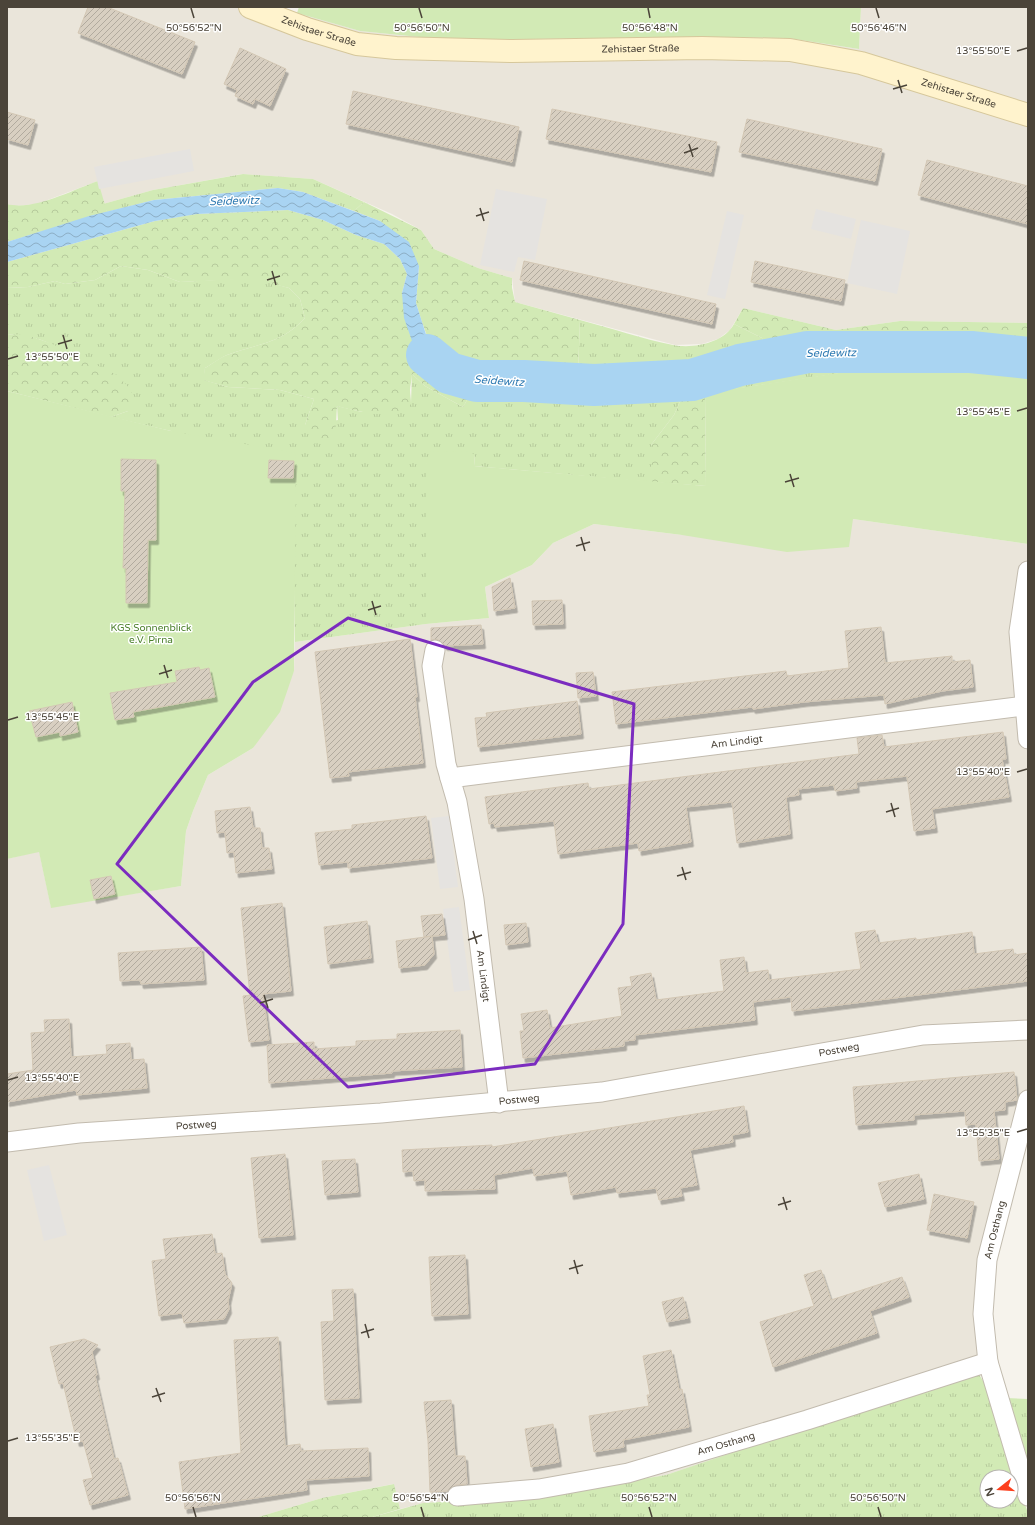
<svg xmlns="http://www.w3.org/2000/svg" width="1035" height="1525" font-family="'Varela Round',sans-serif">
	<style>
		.residential { fill: #eae5da }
		.grass { fill: url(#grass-tufts); fill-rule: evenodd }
		.forest { fill: url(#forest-crowns) }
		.garden { fill: #d2eab5 }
		.parking { fill: #e5e3e0 }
		.water { fill: url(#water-waves) }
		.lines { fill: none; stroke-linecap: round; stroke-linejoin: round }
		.river { stroke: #a9d4f2; stroke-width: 42 }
		.building { fill: url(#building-hatch); stroke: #d3c7b4; filter: url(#shadow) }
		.minor-casing { stroke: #c2bbae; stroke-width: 21 }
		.secondary-casing { stroke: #d6c79b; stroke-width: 24 }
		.minor { stroke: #fff; stroke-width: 19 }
		.secondary { stroke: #fff3cd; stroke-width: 22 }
		.marked { fill: none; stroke: #7b2cbf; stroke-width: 3; stroke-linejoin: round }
		.ticks { fill: none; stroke: #4b4439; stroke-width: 1.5 }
		.labels { text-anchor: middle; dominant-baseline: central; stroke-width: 3; stroke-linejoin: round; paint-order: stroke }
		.street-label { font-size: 10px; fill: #4b4439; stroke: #fff }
		.park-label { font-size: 10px; fill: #4a7f2a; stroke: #fff }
		.water-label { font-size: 11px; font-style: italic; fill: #2e7ab2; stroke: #fff }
		.ticks-label { font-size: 10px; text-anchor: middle; fill: #4b4439; stroke: #fff; stroke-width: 3; stroke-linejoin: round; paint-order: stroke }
	</style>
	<defs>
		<pattern id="grass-tufts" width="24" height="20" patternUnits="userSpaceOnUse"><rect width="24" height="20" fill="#d2eab5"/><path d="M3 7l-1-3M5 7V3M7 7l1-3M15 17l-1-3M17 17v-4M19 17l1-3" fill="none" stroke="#b6ca9c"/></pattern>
		<pattern id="forest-crowns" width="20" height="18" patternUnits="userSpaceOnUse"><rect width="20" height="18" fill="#d2eab5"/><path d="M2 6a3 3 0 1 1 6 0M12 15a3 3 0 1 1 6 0" fill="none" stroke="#b6ca9c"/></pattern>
		<pattern id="water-waves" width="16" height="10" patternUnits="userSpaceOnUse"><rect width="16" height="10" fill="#a9d4f2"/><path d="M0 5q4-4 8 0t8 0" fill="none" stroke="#8caec5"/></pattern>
		<pattern id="building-hatch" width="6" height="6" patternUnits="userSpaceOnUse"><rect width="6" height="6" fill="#d8cfc1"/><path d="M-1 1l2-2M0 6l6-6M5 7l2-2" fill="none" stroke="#b1aa9e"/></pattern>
		<filter id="shadow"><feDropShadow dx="2.5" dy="4.5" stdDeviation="0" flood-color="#0004"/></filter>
	</defs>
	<rect width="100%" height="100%" fill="#f6f3ec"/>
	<path class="residential" d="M7,7H277L360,31L449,40L711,37L788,38L859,49L861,7H1028V323L900,321L836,330L743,308L730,330L718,339L702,344L675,345L515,302L512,278L478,268L434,249L421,230L392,214L313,179L242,174L153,190L103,204L98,181L37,204L14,206L7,204Z
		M853,519L1028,544V1128L992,1276L990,1317L998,1367L666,1475L539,1496L423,1503L400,1509L393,1484L322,1498L255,1518H7V859L39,851L51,907L181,886L186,831L193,811L208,775L253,748L294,671L295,642L426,624L489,618L485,587L532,565L553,543L594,524L682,535Z"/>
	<path class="grass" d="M243,174L313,179L364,202L354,211L303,192L278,188L154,200L107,212L103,204L153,190Z
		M121,266L148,270L180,282L253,278L289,288L300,299L305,318C280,345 258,343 227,355C220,358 212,364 205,368L204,380L228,387L280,390L314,399L305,425L338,420L337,406L362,412L411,403L412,374L425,386L463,407L475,386L529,387L695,384L746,371L806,361H883L907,363L682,397L674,415L651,445V482L474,466L475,455L426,464V624L295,642L294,587L171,431L111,417L128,411C93,377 60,332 7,335V288L28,287L55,281L65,284L95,280Z
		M580,320C611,328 642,339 673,345C693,349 724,343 734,324L762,338L765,352L689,369L623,374L578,372Z
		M978,1373L991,1393L1010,1462L1028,1513V1518H369L423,1503L539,1496L666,1475L922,1389ZM987,1477H1011V1501H987Z
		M1006,1398L1028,1399V1487Z"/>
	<path class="forest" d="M98,181L107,212L7,242V204C34,211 72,190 98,181Z
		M364,202L421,230L434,249L478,268L512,278V288L515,302L580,320L578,372L477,373L454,368L432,350L422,322L416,303L419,266L380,221L354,211Z
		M288,210L323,220L356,235L384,244L400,259L407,274L402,293L443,380L475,386L463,407L425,386L412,374C412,380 410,385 410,390C410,394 411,399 411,403C406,424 351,410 337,406L335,438L314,444L305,425L314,399L280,390L228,387L203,380L205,368C212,364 219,358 227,355C258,343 280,345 305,318L300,299L289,288L253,279L180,282L148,270L121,266L95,280L65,284L55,281L28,287L7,288V262L155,221L196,214Z
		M743,308L836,330L900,321L1028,323V346L884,338L821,343L765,352L762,338L734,324Z
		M24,334L50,343L117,375L132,391L128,411L111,417L7,391V335Z
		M705,393L706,486L651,482V445L674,415L682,397Z
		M394,1484L400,1509L369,1518H255L322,1498Z"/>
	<path class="garden" d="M299,7H861L859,49L788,38L711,37L449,40L360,31L297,13Z
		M808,352H971L1028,358V544L853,519L849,547L787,552L682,535L594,524L553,543L532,565L485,587L489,618L426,624V464L430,451L470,452L475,455L474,466L706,486L705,393L905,363L883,361H806L746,371L695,384L597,392L475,386L477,381H524L594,385L692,380L740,365Z
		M7,391L171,431L296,453L294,671L280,712L253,748L208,775L193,811L186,831L181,886L51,908L39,852L7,859Z"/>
	<path class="parking" d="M190,149L194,171L99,189L94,167Z
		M496,189L547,199L535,260L518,257L514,272L480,265Z
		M816,209L856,219L851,239L811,229Z
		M727,211L744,215L725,299L707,295Z
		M861,220L910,231L897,294L847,283Z
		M449,816L458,887L440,889L431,818Z
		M459,907L470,990L454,992L443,909Z
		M49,1165L67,1235L44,1241L27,1170Z"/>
	<path class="water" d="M278,188L303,192L380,221L409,242L419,266L416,303L431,350L454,368L477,373L587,372L623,374L689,369L746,354L821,343L884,338L1028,346V358L971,352H808L740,365L692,380L594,385L524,381H477L475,386L443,380L419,361L404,318L402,293L407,274L400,259L384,244L356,235L323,220L288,210L197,214L155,221L7,262V242L89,216L154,200Z"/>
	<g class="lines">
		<path class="river" d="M427,355L449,373L477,381H524L594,385L692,380L740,365L808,352H971L1028,358"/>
	</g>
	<path class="building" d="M88,7H107L195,42L182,74L78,33Z
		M240,48L286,69L270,106L255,99L253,104L235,96L237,90L224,84Z
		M353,91L519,127L512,162L346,124Z
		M552,109L717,142L711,172L546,139Z
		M7,112L35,120L28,145L7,139Z
		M747,119L882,149L875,181L739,152Z
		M927,160L1028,186V224L918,195Z
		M524,261L716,304L712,324L520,280Z
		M755,261L845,280L841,301L751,282Z
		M121,459L156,460V540H148L147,603H126V568H123L125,491H121Z
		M269,460L294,461L293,478H268Z
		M510,578L515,608L494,611L492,587Z
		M562,600L563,624L533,625L532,601Z
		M481,625L483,644L445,646L437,639L431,640V628Z
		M881,627L885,663L952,656V662L970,660L973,687L942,691L885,704L884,695L804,702L753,709L752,707L616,724L612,692L786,671L787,676L849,668L845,631Z
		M410,639L417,697H415L423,763L348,772L349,776L330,778L315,652Z
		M199,667L200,670L209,668L215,697L133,712L134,717L115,720L110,693L177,682L175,671Z
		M593,672L596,696L578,698L576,673Z
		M577,701L581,734L478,747L475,718L487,717L486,713Z
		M72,702L78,732L60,736V732L36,737L29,711Z
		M1003,732L1006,759H1002L1009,797L932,809L935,828L914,831L907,776L856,782L857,788L835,791L834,785L798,789L799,795L786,797L790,834L737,843L732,802L686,807L691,842L639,851L638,843L558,854L554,821L495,827L494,823L489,824L485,797L588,783L589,789L859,754L857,738L882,735L884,747Z
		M250,807L253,828H260L262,848H269L272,869L236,873L234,852L227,853L225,832L217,833L215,811Z
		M426,816L432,858L348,868V862L319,865L315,833L352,829V825Z
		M111,876L115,894L94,899L90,880Z
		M282,903L291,991L263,994L269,1040L249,1042L243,996L258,994L250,995L241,908Z
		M442,914L445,935L424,937L421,916Z
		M367,921L371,958L328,964L324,927Z
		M526,923L528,942L506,945L504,925Z
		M875,930L878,943L916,938V940L972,932L974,954L1013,949L1014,955L1028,953V981L792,1011L791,997L753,1002L755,1020L635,1035V1040L624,1041V1046L523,1058L520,1031H524L521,1014L547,1010L550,1028L622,1016L618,988L632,986L630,977L651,973L656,1000L724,991L720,960L744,957L746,973L768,970L769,980L861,969L855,933Z
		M432,936L434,954L425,965L399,968L396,941Z
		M201,947L204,980L141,984L140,980L120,981L118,953Z
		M69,1019L71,1057L107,1054L106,1045L130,1043L131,1060L144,1059L147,1088L77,1095L76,1090L7,1102V1074L33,1070L31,1033L45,1032L44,1020Z
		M460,1030L462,1067L392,1071V1073L269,1083L267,1045L314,1042V1049L356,1046V1041L397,1039V1034Z
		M1014,1072L1017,1100L1005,1102V1110L994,1111L999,1159L979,1161L976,1124L966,1125L965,1111L914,1115V1120L856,1125L853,1087Z
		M744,1106L748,1132L732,1135L733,1142L690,1150L697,1185L680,1188L682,1196L659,1200L656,1188L617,1193L616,1187L571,1195L567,1171L534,1176L533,1168L494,1175L495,1189L425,1191V1180L414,1181L413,1171L403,1172L402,1150L492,1145V1147Z
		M285,1154L293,1235L259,1238L251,1158Z
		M355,1159L358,1192L325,1195L322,1161Z
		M919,1174L924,1199L885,1207L878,1183Z
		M934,1194L974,1202L967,1238L927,1230Z
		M212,1234L215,1254L222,1253L225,1274L232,1283L228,1301L229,1309L224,1319L184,1323L182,1313L159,1316L152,1261L166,1259L163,1239Z
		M465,1255L468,1314L432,1316L429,1257Z
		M821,1270L831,1300L902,1277L909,1297L870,1311L877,1333L773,1367L760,1322L814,1306L804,1275Z
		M353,1289L359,1398L325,1400L321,1322L334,1321L332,1290Z
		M683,1297L688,1318L667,1322L662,1302Z
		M278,1337L285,1446L300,1444L301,1451L368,1448L369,1476L306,1480L307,1490L185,1509L179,1462L241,1453L234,1340Z
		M84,1339L98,1345L92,1352L97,1375L95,1376L114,1459L118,1458L128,1495L90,1505L83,1480L93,1478L83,1441L77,1442L63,1383L59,1384L50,1347Z
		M671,1350L679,1390L682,1389L689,1427L623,1440L624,1447L594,1452L589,1416L649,1406L647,1395H650L643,1356Z
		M451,1400L455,1456H465L467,1484L456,1485L447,1491L430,1492L428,1441L424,1402Z
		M553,1424L559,1462L531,1467L525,1429Z"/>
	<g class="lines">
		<g class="minor-casing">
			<g id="minor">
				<path d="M1028,571L1019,632L1028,739"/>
				<path d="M435,650L432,666L446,764L450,778"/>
				<path d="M1028,1100L987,1260L983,1314L988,1362L1028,1496"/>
				<path id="s1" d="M499,1103L474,899L457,802L450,778L1024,706"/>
				<path id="s2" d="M7,1142L79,1133L381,1113L602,1092L923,1035L1028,1030"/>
				<path id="s3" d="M457,1496L539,1489L628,1473L807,1420L988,1362"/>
			</g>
		</g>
		<g class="secondary-casing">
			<g id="secondary">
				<path id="s4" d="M250,7L307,29L357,44L396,48L512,51L702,48L790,50L861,63L1028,115"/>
			</g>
		</g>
		<use href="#minor" class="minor"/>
		<use href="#secondary" class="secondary"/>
	</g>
	<path class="marked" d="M348,618L634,704L623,924L535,1064L348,1087L117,864L253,682Z"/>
	<path class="ticks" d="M191,8L194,18M419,8L422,18M648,8L650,18M876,8L879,18M1017,51L1027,48M898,80L902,93M893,89L907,85M689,144L693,157M684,153L698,148M480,208L484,221M476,216L489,212M272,271L276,285M267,280L280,276M63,335L67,349M58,344L72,340M8,359L18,356M1017,411L1027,408M790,474L794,487M785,482L799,478M581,537L585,551M576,546L590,542M372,601L376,615M368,610L381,606M164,665L168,678M159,674L172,670M8,720L18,717M1017,772L1027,769M891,803L895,817M886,812L899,808M682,867L686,880M677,876L691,872M473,931L477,944M468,940L482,935M264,995L268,1008M260,1003L273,999M8,1080L18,1077M1017,1132L1027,1129M783,1197L787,1210M778,1205L791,1201M574,1260L578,1274M569,1269L583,1265M365,1324L369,1338M361,1333L374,1329M156,1388L161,1402M152,1397L165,1393M8,1441L18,1438M193,1507L196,1517M421,1507L424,1517M649,1507L652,1517M878,1507L881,1517"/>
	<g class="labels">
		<g class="street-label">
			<text stroke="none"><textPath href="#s4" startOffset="73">Zehistaer Straße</textPath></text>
			<text stroke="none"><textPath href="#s4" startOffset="397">Zehistaer Straße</textPath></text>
			<text stroke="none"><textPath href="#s4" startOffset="721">Zehistaer Straße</textPath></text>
			<text stroke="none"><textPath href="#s1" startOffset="618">Am Lindigt</textPath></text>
			<text transform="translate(483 976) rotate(83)">Am Lindigt</text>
			<text stroke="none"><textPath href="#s2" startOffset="838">Postweg</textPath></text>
			<text stroke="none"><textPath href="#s2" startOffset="514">Postweg</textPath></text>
			<text stroke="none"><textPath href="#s2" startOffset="190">Postweg</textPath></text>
			<text transform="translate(995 1230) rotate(-76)">Am Osthang</text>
			<text stroke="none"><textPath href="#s3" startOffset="275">Am Osthang</textPath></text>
		</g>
		<g class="park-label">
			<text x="151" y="628">KGS Sonnenblick<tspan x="151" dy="12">e.V. Pirna</tspan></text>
		</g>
		<g class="water-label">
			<text transform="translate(234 201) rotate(-2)">Seidewitz</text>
			<text transform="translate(831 353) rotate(-1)">Seidewitz</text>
			<text transform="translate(499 381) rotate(4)">Seidewitz</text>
		</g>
	</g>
	<g class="ticks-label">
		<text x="194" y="31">50°56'52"N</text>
		<text x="422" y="31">50°56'50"N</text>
		<text x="650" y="31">50°56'48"N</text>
		<text x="879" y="31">50°56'46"N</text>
		<text x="983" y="54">13°55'50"E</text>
		<text x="52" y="360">13°55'50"E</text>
		<text x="983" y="415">13°55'45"E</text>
		<text x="52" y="720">13°55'45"E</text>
		<text x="983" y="775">13°55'40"E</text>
		<text x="52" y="1081">13°55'40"E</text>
		<text x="983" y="1136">13°55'35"E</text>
		<text x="52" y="1441">13°55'35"E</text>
		<text x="193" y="1501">50°56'56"N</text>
		<text x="421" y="1501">50°56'54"N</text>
		<text x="649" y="1501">50°56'52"N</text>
		<text x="878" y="1501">50°56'50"N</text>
	</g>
	<rect width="1035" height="1525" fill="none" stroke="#4b4439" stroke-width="16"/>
	<g transform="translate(999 1489) rotate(253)"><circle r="19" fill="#ffffff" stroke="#b7b4b0"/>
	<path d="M0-3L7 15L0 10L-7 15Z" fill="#fc3f1d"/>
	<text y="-6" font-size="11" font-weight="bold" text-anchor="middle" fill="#4b4439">N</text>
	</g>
</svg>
